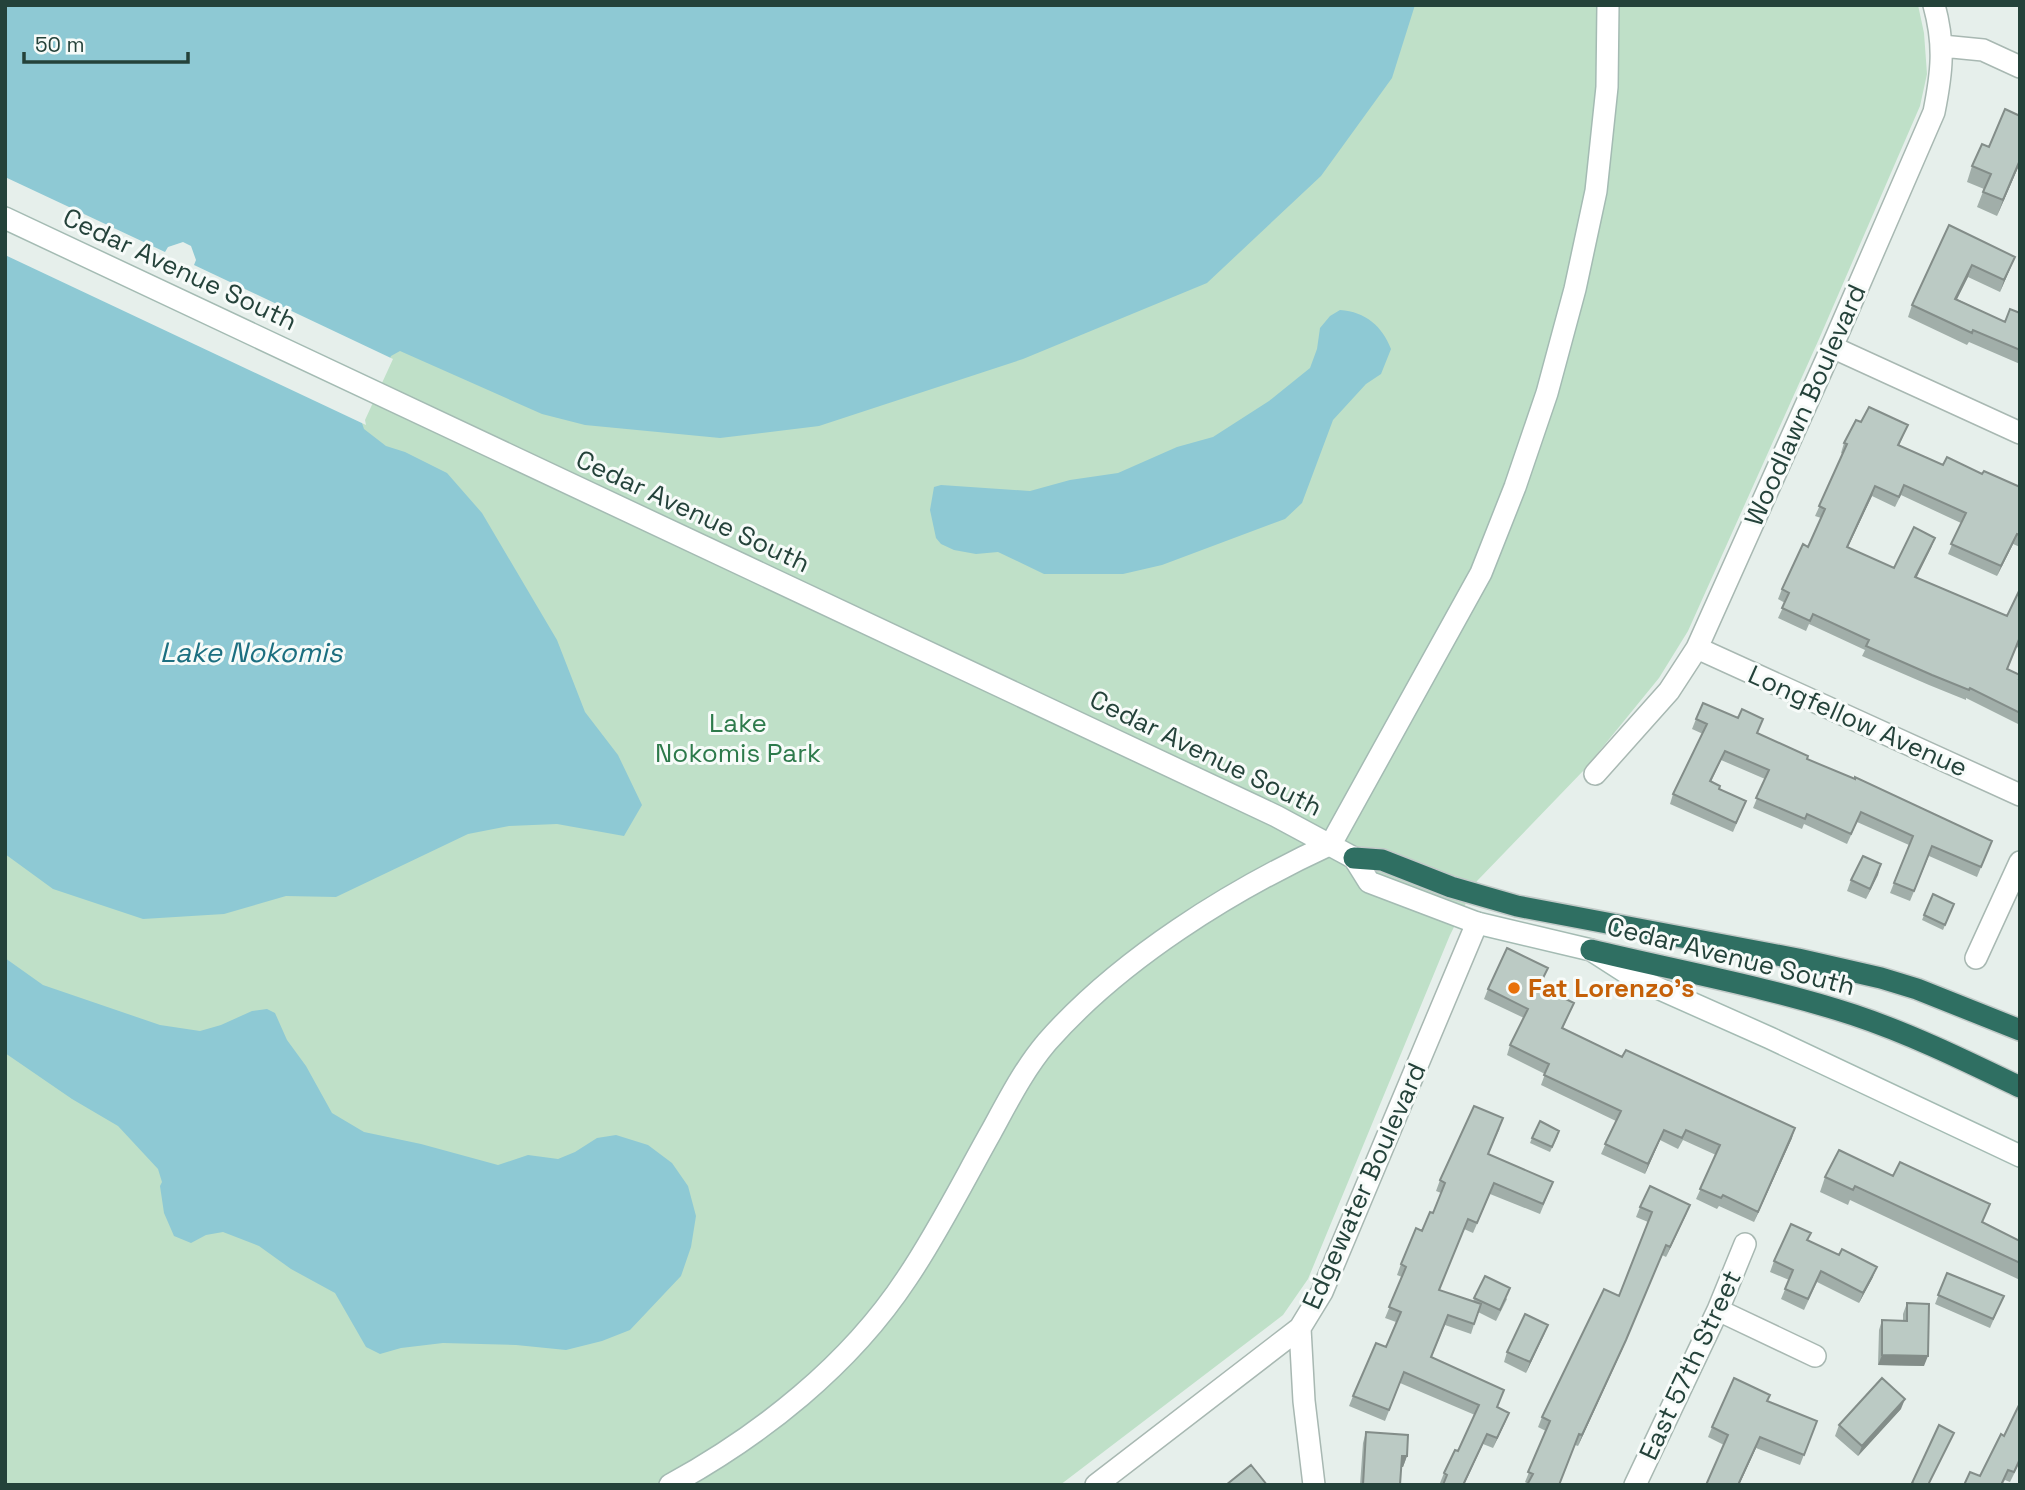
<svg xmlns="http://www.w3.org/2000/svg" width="2025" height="1490" font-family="'Space Grotesk',sans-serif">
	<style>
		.green { fill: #bfe0c8 }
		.water { fill: #8ec9d4 }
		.pier { fill: #e6efeb }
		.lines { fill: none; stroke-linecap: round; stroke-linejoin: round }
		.street-casing { stroke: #a8b8b2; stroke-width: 24 }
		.secondary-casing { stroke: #a4bbb3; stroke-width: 24 }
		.highway-casing { stroke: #c2cac8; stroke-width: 24 }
		.street { stroke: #fff; stroke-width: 21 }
		.secondary { stroke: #fff; stroke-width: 21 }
		.highway { stroke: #2f6f62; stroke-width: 21 }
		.wall { fill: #a1aea9 }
		.shaded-wall { fill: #838d89 }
		.building { fill: #bbcac4; stroke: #838d89; stroke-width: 2 }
		.food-dot { fill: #e8710a; stroke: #f7fbf9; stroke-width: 2.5 }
		.labels { text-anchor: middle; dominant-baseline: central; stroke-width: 6; stroke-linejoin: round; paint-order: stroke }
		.street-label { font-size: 26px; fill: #24423a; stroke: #f7fbf9 }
		.park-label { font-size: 26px; fill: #2d7a4b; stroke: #f7fbf9 }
		.food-label { font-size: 26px; font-weight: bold; fill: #c56008; stroke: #f7fbf9; text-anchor: start }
		.water-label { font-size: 28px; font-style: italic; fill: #1c6f80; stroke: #f7fbf9 }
	</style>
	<rect width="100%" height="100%" fill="#e6efeb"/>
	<path class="green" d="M5,5H1918L1924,33L1927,74L1920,106L1819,339L1688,631L1659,678L1584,770L1477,881L1450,935L1308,1279L1283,1315L1060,1485H5Z"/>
	<path class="water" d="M5,5H1415L1392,78L1321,176L1207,283L1023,359L819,426L720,438L585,425L542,414L400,351L391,356L361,420L364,429L386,446L405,452L447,473L482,513L557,640L585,712L618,755L642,805L624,836L557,824L509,826L468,834L336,897L286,896L224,914L143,919L53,889L5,854Z
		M1340,310C1366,312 1382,326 1391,349L1381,374L1366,384L1333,420L1302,503L1285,519L1162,565L1123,574H1044L998,552L976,554L954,550L941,544L936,538L930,510L934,487L941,485L1030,491L1070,480L1118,473L1177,447L1213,437L1269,401L1310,368L1317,349L1320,328L1330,316Z
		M5,958L43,985L160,1025L200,1031L221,1025L252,1011L267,1009L275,1013L287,1040L306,1066L332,1113L364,1132L421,1144L498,1165L528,1155L558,1159L575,1152L597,1138L616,1135L648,1145L672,1163L688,1186L696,1216L691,1247L681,1276L630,1330L602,1341L566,1350L516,1345L443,1343L401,1348L380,1354L366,1347L335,1293L291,1269L259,1246L223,1232L206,1235L191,1243L174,1236L164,1213L160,1186L162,1182L158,1169L118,1126L72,1099L5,1053Z"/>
	<path class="pier" d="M5,177L165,252L168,247L183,242L191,246L196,260L194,265L393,359L365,420L366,425L5,255Z"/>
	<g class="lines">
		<g class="street-casing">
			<path id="street" d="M1942,46L1983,50L2020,67
				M1832,347L2020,433
				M1697,648L2020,795
				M1595,774L1669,691L1697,648L1832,347L1934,112C1942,72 1945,45 1934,5
				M1976,958L2020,862
				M1718,1310L1815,1356
				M1300,1328L1304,1401L1314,1485
				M1096,1485L1300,1328L1322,1292L1477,923
				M1635,1485L1718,1310L1745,1244"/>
		</g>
		<g class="secondary-casing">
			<path id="secondary" d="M5,218L1276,816L1354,858L1369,882L1477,923L1591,950L1633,977L1770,1038L2020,1156
				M1331,844L1481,573L1515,487L1547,393L1575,289L1596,191L1607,87L1608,5
				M670,1485C761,1435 849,1366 907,1278C938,1232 964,1180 991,1132C1008,1101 1024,1069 1047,1042C1120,959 1231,890 1331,844"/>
		</g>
		<g class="highway-casing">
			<path id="highway" d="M1354,858L1382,860L1451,887L1517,906L1798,959L1881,978L1917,989L2020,1030
				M1591,950C1678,971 1768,987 1854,1015C1911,1034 1966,1061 2020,1087"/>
		</g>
		<use href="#street" class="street"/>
		<use href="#secondary" class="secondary"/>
		<use href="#highway" class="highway"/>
	</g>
	<path class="wall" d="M2020,163L1997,216L1977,207L1984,189L1967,182L1972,166Z
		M1949,225L2015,257L2000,292L1968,277L1957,299L2005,322L2020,313V364L1969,342L1967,345L1908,317L1912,305Z
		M1861,422L1908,425L1899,446L1943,465L1982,474L2020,487V547L2013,544L1997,576L1948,554L1961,523L1901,495L1895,507L1872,496L1848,547L1894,568L1935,538L1931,548L1916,577L2007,616L2020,589V648L2016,647L2007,669L2020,679V725L1966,698V700L1929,685L1862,656L1865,650L1809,624L1806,631L1778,618L1785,603L1778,599L1782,589L1808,547L1821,518L1815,516L1843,454L1841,453L1844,443Z
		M1696,719L1757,733L1807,759L1992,841L1977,877L1929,856L1910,901L1890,893L1909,845L1857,822L1847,844L1804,824L1802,829L1753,808L1765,779L1721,760L1711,782L1742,811L1733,832L1670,804L1673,794L1703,734L1692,729Z
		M1881,864L1866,899L1847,891L1851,880Z
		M1954,904L1943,930L1922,920L1924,915Z
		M1544,978L1540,986L1574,1003L1563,1028L1792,1138L1754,1222L1719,1206L1717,1209L1696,1199L1716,1155L1683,1140L1678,1149L1660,1140L1645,1174L1601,1154L1616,1121L1541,1085L1545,1074L1507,1055L1510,1045L1524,1018L1484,999L1488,989Z
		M1500,1128L1488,1154L1549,1192L1540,1214L1490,1194L1473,1233L1464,1229L1439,1290L1473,1301L1485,1276L1507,1299L1496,1321L1478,1312L1471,1334L1445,1325L1431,1358L1504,1390L1497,1407L1509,1413L1493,1448L1483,1444L1443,1485L1440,1483L1444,1473L1458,1451L1475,1415L1400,1383L1385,1421L1349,1406L1353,1396L1386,1347L1396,1322L1385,1318L1402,1277L1397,1275L1401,1264L1433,1213L1441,1193L1436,1191L1440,1180Z
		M1558,1136L1550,1152L1530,1143L1532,1138Z
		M1825,1177L1983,1223L2020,1241V1280L1850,1200L1848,1205L1820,1192Z
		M1690,1205L1666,1257L1662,1255L1622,1350L1578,1446L1575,1445L1528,1484L1525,1482L1546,1431L1538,1427L1542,1417L1619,1296L1648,1222L1636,1217L1640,1207Z
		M1808,1240L1873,1277L1859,1303L1817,1282L1804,1310L1781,1299L1789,1280L1770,1272L1774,1261Z
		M1947,1273L2000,1305L1990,1328L1935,1304Z
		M1907,1303L1924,1366L1878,1365L1879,1330L1882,1320L1903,1321V1314Z
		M1548,1325L1526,1373L1504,1362L1507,1352Z
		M1768,1402L1817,1421L1800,1465L1756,1448L1739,1485H1706L1724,1445L1708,1437L1712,1427Z
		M1901,1409L1858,1456L1835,1436L1839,1425Z
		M1366,1432L1407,1456L1403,1467H1401L1400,1485H1360L1363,1443Z
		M2020,1462L2010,1482L2005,1480L2002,1485H1964L1980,1476Z"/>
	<path class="shaded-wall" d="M2020,160V163L1997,216L2003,200Z
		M2015,257L2010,269L2000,292L2004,280Z
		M1972,265L1968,277L1951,311L1955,299Z
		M1875,486L1872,496L1843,557L1847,547Z
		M2017,534L2013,544L1997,576L2001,566Z
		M1935,538L1931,548L1912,587L1915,577Z
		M1725,751L1721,760L1706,791L1710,781Z
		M1881,864L1878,875L1866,899L1870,889Z
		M1795,1128L1792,1138L1754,1222L1758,1212Z
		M1664,1130L1660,1140L1645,1174L1648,1164Z
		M1690,1205L1686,1215L1666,1257L1670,1247Z
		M1662,1255L1622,1350L1578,1446L1582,1435Z
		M1877,1267L1873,1277L1859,1303L1863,1293Z
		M1548,1325L1544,1335L1526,1373L1530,1362Z
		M1882,1355L1928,1356L1924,1366L1878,1365Z
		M1905,1399L1901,1409L1858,1456L1862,1446Z
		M1509,1413L1505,1423L1493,1448L1497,1438Z
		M1487,1434L1483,1444L1464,1485H1463Z
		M1760,1437L1756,1448L1739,1485H1738Z
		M1402,1456H1407L1403,1467H1398Z"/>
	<path class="building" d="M2005,109L2020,116V160L2003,200L1983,192L1991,174L1972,166L1982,144L1989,147Z
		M1949,225L2015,257L2004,280L1972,265L1955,299L2005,322L2010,309L2020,313V350L1973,330L1972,333L1912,305Z
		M1869,407L1908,425L1898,445L1943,465L1947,457L1982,474L1984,471L2020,487V535L2017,534L2001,566L1951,544L1966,513L1904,485L1899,497L1875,486L1847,547L1894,568L1914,527L1935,538L1915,577L2007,616L2020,589V637L2007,669L2020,675L2019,679H2020V713L1970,688L1969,690L1932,675L1866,646L1869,640L1813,614L1810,621L1782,608L1789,593L1782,589L1803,544L1808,547L1825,509L1819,506L1847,444L1844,443L1856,420L1861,422Z
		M1703,703L1738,718L1742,709L1763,719L1757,733L1808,756L1807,759L1855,779V777L1992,841L1981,867L1932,846L1914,891L1894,883L1913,836L1861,812L1851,834L1807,814L1805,819L1756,798L1769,770L1725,751L1710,781L1720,786L1719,789L1746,801L1736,823L1673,794L1707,724L1696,719Z
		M1863,856L1881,864L1870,889L1851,880Z
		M1933,894L1954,904L1945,925L1924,915Z
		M1507,948L1548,968L1539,986L1574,1003L1562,1028L1622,1057L1626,1050L1795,1128L1758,1212L1723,1195L1721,1198L1700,1189L1720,1145L1686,1130L1682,1138L1664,1130L1648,1164L1605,1144L1621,1111L1544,1075L1549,1064L1510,1045L1528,1009L1488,989Z
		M1474,1106L1503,1118L1488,1154L1553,1182L1543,1204L1494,1183L1477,1223L1468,1219L1439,1290L1481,1304L1474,1324L1448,1315L1431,1357L1504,1390L1497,1407L1509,1413L1497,1438L1487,1434L1463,1485H1443L1447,1475L1444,1473L1455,1450L1458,1451L1479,1405L1404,1372L1389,1410L1353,1396L1376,1343L1386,1347L1401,1312L1389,1307L1406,1267L1401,1264L1416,1228L1422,1231L1430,1212L1433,1213L1445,1183L1440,1180Z
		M1540,1121L1559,1131L1552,1147L1532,1138Z
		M1839,1150L1893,1176L1900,1162L1990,1204L1982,1222L2020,1241V1263L1855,1186L1853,1190L1825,1177Z
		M1650,1186L1690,1205L1670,1247L1666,1245L1626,1340L1582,1435L1579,1434L1559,1485H1527L1533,1474L1528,1472L1550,1421L1542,1417L1556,1388L1604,1289L1619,1296L1652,1212L1640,1207Z
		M1791,1224L1811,1233L1807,1240L1839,1255L1842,1249L1877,1267L1863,1293L1821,1271L1808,1299L1785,1289L1793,1270L1774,1261Z
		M1947,1273L2004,1296L1993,1319L1938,1295Z
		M1485,1276L1510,1288L1500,1310L1474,1298Z
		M1907,1303L1929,1304L1928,1356L1882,1355V1320L1907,1321Z
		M1525,1314L1548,1325L1530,1362L1507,1352Z
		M1734,1378L1770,1395L1767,1401L1817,1421L1804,1455L1760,1437L1738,1485H1706L1728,1435L1712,1427Z
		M1882,1378L1905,1399L1862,1446L1839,1425Z
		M2020,1403V1459L2014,1472L2008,1470L2001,1485H1964L1970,1472L1980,1476L2001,1434L2004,1436Z
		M1939,1425L1954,1433L1928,1485H1916L1912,1483Z
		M1366,1432L1408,1435L1407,1456H1402L1400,1485H1363Z
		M1251,1465L1267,1485H1226Z"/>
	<circle class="food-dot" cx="1514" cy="988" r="7"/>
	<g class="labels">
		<g class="street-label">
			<text transform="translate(180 269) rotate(25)">Cedar Avenue South</text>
			<text transform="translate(1805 405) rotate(-66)">Woodlawn Boulevard</text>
			<text transform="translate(693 511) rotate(25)">Cedar Avenue South</text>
			<text transform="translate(1858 721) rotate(24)">Longfellow Avenue</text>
			<text transform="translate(1206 753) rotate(26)">Cedar Avenue South</text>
			<text transform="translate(1731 956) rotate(14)">Cedar Avenue South</text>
			<text transform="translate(1364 1186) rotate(-66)">Edgewater Boulevard</text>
			<text transform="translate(1690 1365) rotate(-65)">East 57th Street</text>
		</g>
		<g class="park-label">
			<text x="738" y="723">Lake<tspan x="738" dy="30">Nokomis Park</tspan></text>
		</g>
		<g class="food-label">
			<text x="1528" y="988">Fat Lorenzo's</text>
		</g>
		<g class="water-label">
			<text x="251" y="652">Lake Nokomis</text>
		</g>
	</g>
	<rect width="2025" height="1490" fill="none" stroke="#24423a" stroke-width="14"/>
	<path d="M24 52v10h164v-10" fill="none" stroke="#24423a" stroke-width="3.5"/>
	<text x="35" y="52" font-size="21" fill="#24423a" stroke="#f7fbf9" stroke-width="5" paint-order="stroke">50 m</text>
</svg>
